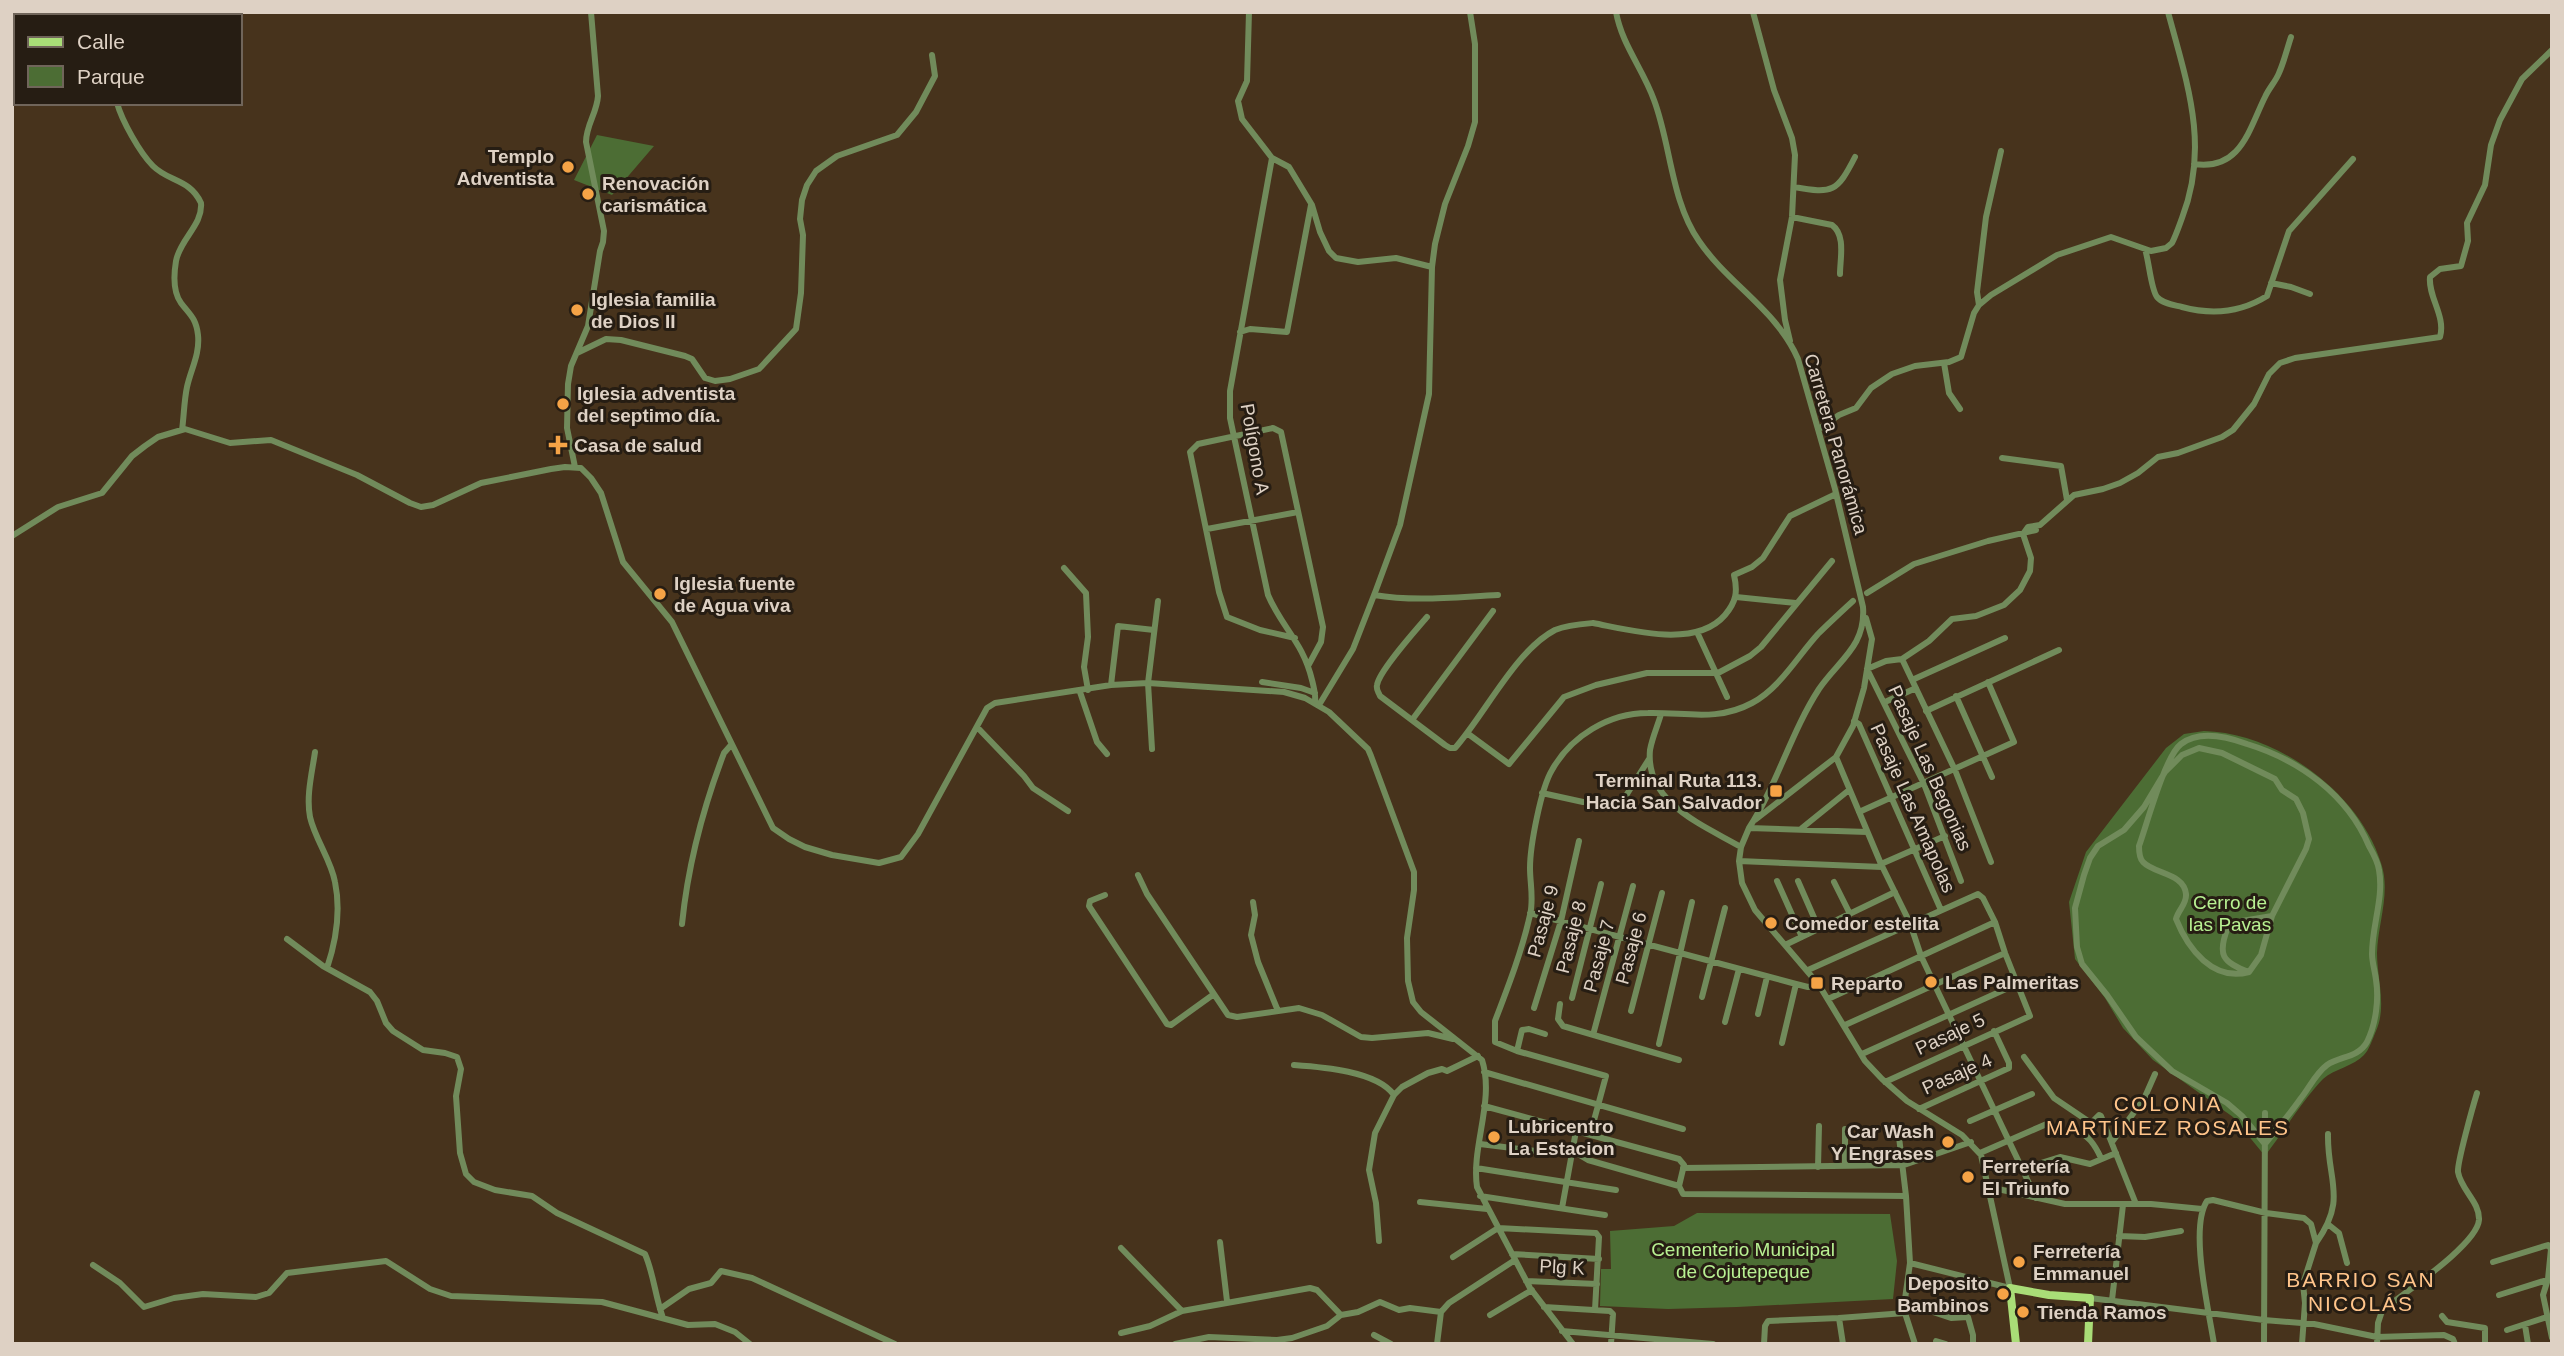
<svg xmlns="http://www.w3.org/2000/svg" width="2564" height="1356" font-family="Arial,sans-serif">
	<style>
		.green { fill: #4c6d34 }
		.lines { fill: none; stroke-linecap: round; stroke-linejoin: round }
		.minor { stroke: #718b5b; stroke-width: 6 }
		.major { stroke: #a9dd77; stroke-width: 8 }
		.poi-dot { fill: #f5a346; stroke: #261d13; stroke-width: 2.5 }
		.labels { text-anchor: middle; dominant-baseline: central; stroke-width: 6; stroke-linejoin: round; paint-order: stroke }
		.poi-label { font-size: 19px; font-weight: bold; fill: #ded1c4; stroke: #261d13; text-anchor: start }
		.street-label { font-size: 19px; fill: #ded1c4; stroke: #261d13 }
		.park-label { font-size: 19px; fill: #b8f192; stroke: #261d13 }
		.neighbourhood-label { font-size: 21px; letter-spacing: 2px; fill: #ffc48a; stroke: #261d13 }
	</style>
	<rect width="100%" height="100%" fill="#47331c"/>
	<path class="green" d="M597,135L654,146L612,195L574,180Z
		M2204,731C2277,733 2359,792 2381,863C2391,892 2378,923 2377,953C2377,978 2387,1007 2376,1031C2373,1038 2369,1050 2364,1055C2354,1066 2334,1069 2323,1079C2303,1100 2283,1132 2265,1156L2233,1117L2153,1060L2123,1028L2105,998L2075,959L2069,902L2086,852L2166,748L2184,734Z
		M1697,1213L1890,1214L1897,1261L1893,1299L1737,1307L1668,1309L1600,1306L1601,1269H1611L1610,1231L1674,1226Z"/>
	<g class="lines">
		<path class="minor" d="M1249,12L1247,81L1238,101L1242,119L1272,158L1289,167L1312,205L1320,232L1329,251L1336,258L1358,262L1396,258L1432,267
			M1616,12C1622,45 1643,69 1654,100C1671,145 1671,201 1699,241C1728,284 1777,310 1798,359L1835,489L1863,607C1866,646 1839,660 1819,689C1791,732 1777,785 1749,828L1741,847L1739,861L1742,883L1755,910L1819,985L1865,1061L1882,1079L1907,1101L1962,1135L1981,1155L2010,1288L1910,1263
			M1753,12L1774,90L1792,138L1795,155L1792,217L1780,280L1785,320L1790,341
			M12,30L16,32
			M117,103C122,121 140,153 153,166C169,182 190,179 201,203C203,225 180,239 176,261C174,273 173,292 181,303C190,315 196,318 198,335C200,354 191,369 187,387C184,401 184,416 182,430
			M1272,158L1230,391V418L1268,595C1282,628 1303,642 1312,680C1314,688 1316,695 1315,702
			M2194,164C2241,171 2249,129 2265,97C2269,88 2276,81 2279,73C2284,62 2287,49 2291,37
			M1794,187C1833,194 1837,192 1855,157
			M1792,217L1832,225C1846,235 1840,259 1840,274
			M2145,249C2149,261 2151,290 2157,297C2163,304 2174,305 2182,307C2212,315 2240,313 2267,296L2289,231L2353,159
			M2271,283L2291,287L2310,294
			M1979,305L1977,292L1986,217L2001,151
			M1240,332L1250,329L1287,332L1311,205
			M577,353L606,339L621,340L685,356L692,359L705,378L715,381L730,379L759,369L796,329L801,293L803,235L800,219L802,200L807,185L816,171L837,156L897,135L916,112L935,76L932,55
			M1944,363L1949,393L1960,409
			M1819,429L1839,415L1856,408L1871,388L1892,374L1915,366L1949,362L1961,357L1974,313L1979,305L1991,295L2057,255L2111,237L2151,251L2166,248L2172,243C2176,235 2179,226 2182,218C2210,146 2187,83 2168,12
			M2002,458L2061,466L2067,500
			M575,467L567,428L568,384L571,366L588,326L600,251L603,242L604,231L586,142C586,125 597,113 598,96L591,12
			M1207,529L1298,512
			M12,536L58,507L102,493L132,456L145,446L158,437L185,429L230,443L271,440L357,475L410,503L421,507L433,505L481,483L551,469L565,467L581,468L591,478L601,493L623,562L672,622L773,828L789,839L805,847L832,855L879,863L901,857L918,834L987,708L995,703L1111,685L1148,683L1284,692L1305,698L1329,712L1368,749L1371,756L1414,872V890L1407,938L1408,981L1413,1002L1421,1012L1482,1060C1495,1100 1471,1147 1477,1187L1530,1288L1573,1344
			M1064,568L1086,593L1088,637L1084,667L1088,690
			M1867,593L1914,564L1988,541L2036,530
			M1374,595C1415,602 1456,597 1498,595
			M1736,597L1796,603
			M1427,617C1416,630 1379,671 1377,685C1376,690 1378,691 1380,696L1445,745L1450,748H1455C1485,714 1516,650 1555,630C1567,625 1581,624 1593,623C1630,630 1696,649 1725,615C1736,602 1738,592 1734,575L1752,567L1763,558L1790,516L1836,494
			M1697,632L1727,697
			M1295,638L1260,630L1227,617L1219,592L1190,452L1198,444L1273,428L1281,432L1323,627L1321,642L1308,666
			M1902,659L1955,770L1991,862
			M1912,680L2005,638
			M1262,682L1301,688L1315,693
			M1111,685L1118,626L1154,630
			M1080,692L1097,742L1107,754
			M1956,696L1992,777
			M1885,702L1916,688
			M1319,705L1353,649L1376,590L1400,525L1416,453L1429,394L1432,267L1435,244L1445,204L1468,146L1475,122V44L1470,12
			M1926,711L2059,650
			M1661,714C1658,725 1652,738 1650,750C1645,803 1703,825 1741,847
			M1412,720L1493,611
			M1854,721L1859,724L1941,910
			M977,727L1024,776L1033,788L1068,811
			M1467,733L1509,764L1564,697L1596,685L1647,673H1718L1750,656L1761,647L1832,561
			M1152,749L1148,683L1158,601
			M315,752C312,773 306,796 310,817C315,839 331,860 335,882C341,911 336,941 327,968
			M1836,757L1881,864L1910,923L1921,956L2036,1198
			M1542,793L1583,802H1622L1649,759
			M1859,812L2014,742L1988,682
			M1755,820L1836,757L1853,726L1864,688L1872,639L1866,618
			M1749,828L1867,832
			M1802,828L1849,790
			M1739,861L1882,867
			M1881,864L1945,836
			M1138,875L1147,894L1228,1015L1237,1017L1299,1008L1322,1015L1361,1037L1372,1038L1428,1033L1453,1039
			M1777,881L1802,937
			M1798,881L1819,929
			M1961,881L1924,784L1867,669L1886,661L1902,659L1929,641L1952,619L1976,616L2004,605L2020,590L2030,571L2031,558L2023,534L2028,527L2040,525L2074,495L2103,489L2120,483L2138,473L2158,457L2178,453L2222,437L2233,430L2254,404L2269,374L2280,363L2295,358L2440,337C2446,316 2428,297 2430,277L2440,269L2461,266L2468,241L2467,223L2485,185L2491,145L2500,120L2522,79L2552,50
			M1834,882L1850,914
			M1105,895L1090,901L1089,906L1167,1024L1171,1025L1214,994
			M1253,902L1255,915L1251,935L1258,962L1278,1011
			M1530,913L1796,984L1808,987L1819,985
			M682,924C688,865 703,808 724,753L731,745
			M287,939L323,966L370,992L377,1001L386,1023L393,1031L423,1050L445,1053L457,1057L461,1069L456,1096L460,1153L466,1174L474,1182L495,1190L532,1196L557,1213L645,1254C654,1275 655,1296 663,1318
			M1785,945L1895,892
			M1808,970L1978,894L1983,898L1995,922L2005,953L2030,1016L1885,1082
			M2249,972C2222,962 2217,955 2228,927L2242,921L2272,916L2261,955L2249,972C2213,982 2188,949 2176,919C2178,910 2187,904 2186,894C2184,873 2154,874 2143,862C2139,858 2139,850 2139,846C2147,824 2165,756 2181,744C2199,730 2228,737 2247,744C2299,760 2347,794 2369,846C2373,853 2378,862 2379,870C2384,898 2372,925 2372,954C2372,962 2375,971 2376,980C2379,999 2376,1024 2367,1042C2358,1058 2340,1056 2327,1065C2316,1073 2309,1088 2301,1098C2290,1114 2277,1129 2265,1144L2242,1116L2227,1103L2172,1071L2136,1037L2107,995L2082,964L2077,947L2075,908L2084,875L2090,858L2098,846L2124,830L2144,807L2165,772L2182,755L2199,748L2222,753L2275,779L2282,790L2296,799L2303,813L2309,839L2306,849L2272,916
			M1702,997L1725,908
			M1572,998L1601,884
			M1828,999L1995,922
			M1560,1004L1558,1019L1563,1026L1679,1060
			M1534,1008L1561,921L1579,841
			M1631,1011L1662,893
			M1758,1014L1767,977
			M1725,1022L1739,969
			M1845,1025L2005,953
			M1593,1035L1633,886
			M1782,1043L1796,984
			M1659,1044L1692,902
			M1517,1051L1522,1030L1529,1029L1545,1034
			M1862,1054L2017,984
			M2024,1057L2054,1098L2088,1121L2092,1122L2099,1115L2101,1116L2136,1204
			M1294,1065C1322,1067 1377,1071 1394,1095
			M1484,1072L1683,1129
			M1484,1106L1679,1159L1684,1165L1679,1186L1683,1194L1906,1196
			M1919,1109L2009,1068V1063L1994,1031
			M1970,1121L2032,1094
			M2074,1130C2088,1134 2095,1145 2101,1158
			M1590,1135L1606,1076L1517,1051L1495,1042V1021C1508,987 1522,951 1530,915C1534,899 1530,884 1530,868C1530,846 1541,788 1552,770C1571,736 1609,713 1648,713C1685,712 1717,722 1752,703C1780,688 1797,657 1818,634C1829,623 1841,612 1853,601
			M1899,1137L1906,1196L1910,1263L1905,1299V1313L1915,1344
			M2112,1142L2144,1099L2155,1074
			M1480,1144L1553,1153L1571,1150L1588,1160L1679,1186
			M1980,1153L2049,1123
			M1845,1166V1129
			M1818,1167L1819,1126
			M1476,1168L1616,1190
			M1683,1168L1904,1165L1971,1142
			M2022,1169L2060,1157L2090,1164L2116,1153
			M1989,1187L2065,1204H2151L2202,1209
			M1480,1196L1605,1215
			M1420,1202L1487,1209
			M1562,1208L1576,1131
			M2329,1225L2339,1233L2347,1263
			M2119,1236L2145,1237L2181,1231
			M1379,1241L1376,1203L1369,1170L1375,1133L1394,1095L1402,1087L1428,1073L1442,1069L1447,1071L1478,1056
			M1220,1242L1227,1301
			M2316,1243C2348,1198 2327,1181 2328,1134
			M1121,1248L1182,1311L1310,1288L1317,1290L1341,1315
			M1512,1254L1599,1259
			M1453,1257L1498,1228L1596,1233L1599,1237L1595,1310
			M2493,1262L2548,1245L2551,1249L2548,1279L2543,1295L2552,1338
			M93,1265L120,1283L144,1307L174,1298L203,1294L256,1297L269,1293L287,1273L386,1261L430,1289L451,1296L602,1302L688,1325L715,1324L735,1332L750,1344
			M1526,1281L1597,1284
			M2499,1295L2550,1279
			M2090,1298L2264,1320L2314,1324L2377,1337L2444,1335L2453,1339L2455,1344
			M2112,1300L2123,1205
			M1544,1307L1610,1311L1613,1314L1611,1344
			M660,1309L689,1289L711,1283L721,1271L752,1278L895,1344
			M1924,1309L1951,1318L1968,1317L1973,1335V1344
			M1490,1315L1532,1290
			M2442,1316L2447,1322L2485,1328V1344
			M2525,1325L2528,1344
			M2507,1330L2547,1317
			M1562,1331L1713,1344
			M1121,1333L1150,1326L1182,1311
			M1374,1335L1391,1344
			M1936,1341L1946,1344
			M1175,1344L1209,1337L1277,1340L1292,1338L1327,1326L1341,1315L1358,1312L1380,1302L1399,1310L1410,1308L1441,1312
			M1437,1344L1441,1312L1449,1303L1515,1260
			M1764,1344L1765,1326L1768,1321L1839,1318
			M1843,1344L1839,1318L1905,1313
			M2214,1344C2209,1311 2189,1228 2207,1201L2213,1200L2266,1213L2304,1218L2311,1224L2316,1243L2303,1284L2305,1303L2302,1344
			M2264,1344L2265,1113
			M2377,1344L2378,1323L2382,1311C2402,1294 2477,1245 2479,1220C2480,1202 2461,1190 2458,1172C2457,1163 2473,1106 2477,1093"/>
		<path class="major" d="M2016,1344L2010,1288L2049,1295L2090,1298L2088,1344"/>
	</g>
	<g class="poi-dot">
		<circle cx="568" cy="167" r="7"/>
		<circle cx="588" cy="194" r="7"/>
		<circle cx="577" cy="310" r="7"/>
		<circle cx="563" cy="404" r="7"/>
		<path d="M554.5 434.5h7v7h7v7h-7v7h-7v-7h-7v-7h7z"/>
		<circle cx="660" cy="594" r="7"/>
		<rect x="1769" y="784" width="14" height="14" rx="3.5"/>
		<circle cx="1771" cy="923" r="7"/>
		<circle cx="1931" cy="982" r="7"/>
		<rect x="1810" y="976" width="14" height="14" rx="3.5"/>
		<circle cx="1494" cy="1137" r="7"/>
		<circle cx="1948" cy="1142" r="7"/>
		<circle cx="1968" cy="1177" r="7"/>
		<circle cx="2019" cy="1262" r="7"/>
		<circle cx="2003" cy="1294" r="7"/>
		<circle cx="2023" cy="1312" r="7"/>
	</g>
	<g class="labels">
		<g class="poi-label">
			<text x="554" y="156" text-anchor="end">Templo<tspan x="554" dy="22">Adventista</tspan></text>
			<text x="602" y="183">Renovación<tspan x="602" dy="22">carismática</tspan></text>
			<text x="591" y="299">Iglesia familia<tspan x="591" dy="22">de Dios II</tspan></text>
			<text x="577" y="393">Iglesia adventista<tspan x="577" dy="22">del septimo día.</tspan></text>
			<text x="574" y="445">Casa de salud</text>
			<text x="674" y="583">Iglesia fuente<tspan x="674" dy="22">de Agua viva</tspan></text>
			<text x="1762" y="780" text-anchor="end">Terminal Ruta 113.<tspan x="1762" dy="22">Hacia San Salvador</tspan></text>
			<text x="1785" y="923">Comedor estelita</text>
			<text x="1945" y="982">Las Palmeritas</text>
			<text x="1831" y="983">Reparto</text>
			<text x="1508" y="1126">Lubricentro<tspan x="1508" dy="22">La Estacion</tspan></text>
			<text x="1934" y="1131" text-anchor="end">Car Wash<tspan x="1934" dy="22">Y Engrases</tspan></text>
			<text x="1982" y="1166">Ferretería<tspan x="1982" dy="22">El Triunfo</tspan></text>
			<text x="2033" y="1251">Ferretería<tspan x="2033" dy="22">Emmanuel</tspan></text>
			<text x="1989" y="1283" text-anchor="end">Deposito<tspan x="1989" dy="22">Bambinos</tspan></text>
			<text x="2037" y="1312">Tienda Ramos</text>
		</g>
		<g class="street-label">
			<text transform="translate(1836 444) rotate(74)">Carretera Panorámica</text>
			<text transform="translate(1255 449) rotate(80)">Polígono A</text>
			<text transform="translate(1930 768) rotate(66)">Pasaje Las Begonias</text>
			<text transform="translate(1913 808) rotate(66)">Pasaje Las Amapolas</text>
			<text transform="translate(1543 921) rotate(-75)">Pasaje 9</text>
			<text transform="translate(1571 937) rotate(-76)">Pasaje 8</text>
			<text transform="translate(1631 948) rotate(-75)">Pasaje 6</text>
			<text transform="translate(1599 956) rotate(-75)">Pasaje 7</text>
			<text transform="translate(1950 1034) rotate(-25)">Pasaje 5</text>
			<text transform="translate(1957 1074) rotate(-24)">Pasaje 4</text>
			<text transform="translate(1562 1267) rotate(3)">Plg K</text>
		</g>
		<g class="park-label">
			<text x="2230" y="902">Cerro de<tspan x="2230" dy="22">las Pavas</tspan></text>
			<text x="1743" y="1249">Cementerio Municipal<tspan x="1743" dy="22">de Cojutepeque</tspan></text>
		</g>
		<g class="neighbourhood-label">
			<text x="2168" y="1103">COLONIA<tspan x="2168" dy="24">MARTÍNEZ ROSALES</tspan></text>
			<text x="2361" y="1279">BARRIO SAN<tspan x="2361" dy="24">NICOLÁS</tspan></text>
		</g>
	</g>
	<rect width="2564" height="1356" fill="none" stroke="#ded1c4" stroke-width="28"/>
	<rect x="14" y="14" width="228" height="91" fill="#261d13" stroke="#70655a" stroke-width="2"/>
	<rect x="28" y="37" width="35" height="10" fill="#a9dd77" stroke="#70655a" stroke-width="2"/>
	<text x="77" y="49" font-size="21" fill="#ded1c4">Calle</text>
	<rect x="28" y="66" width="35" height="21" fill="#4c6d34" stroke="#70655a" stroke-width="2"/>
	<text x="77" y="84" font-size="21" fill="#ded1c4">Parque</text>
</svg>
